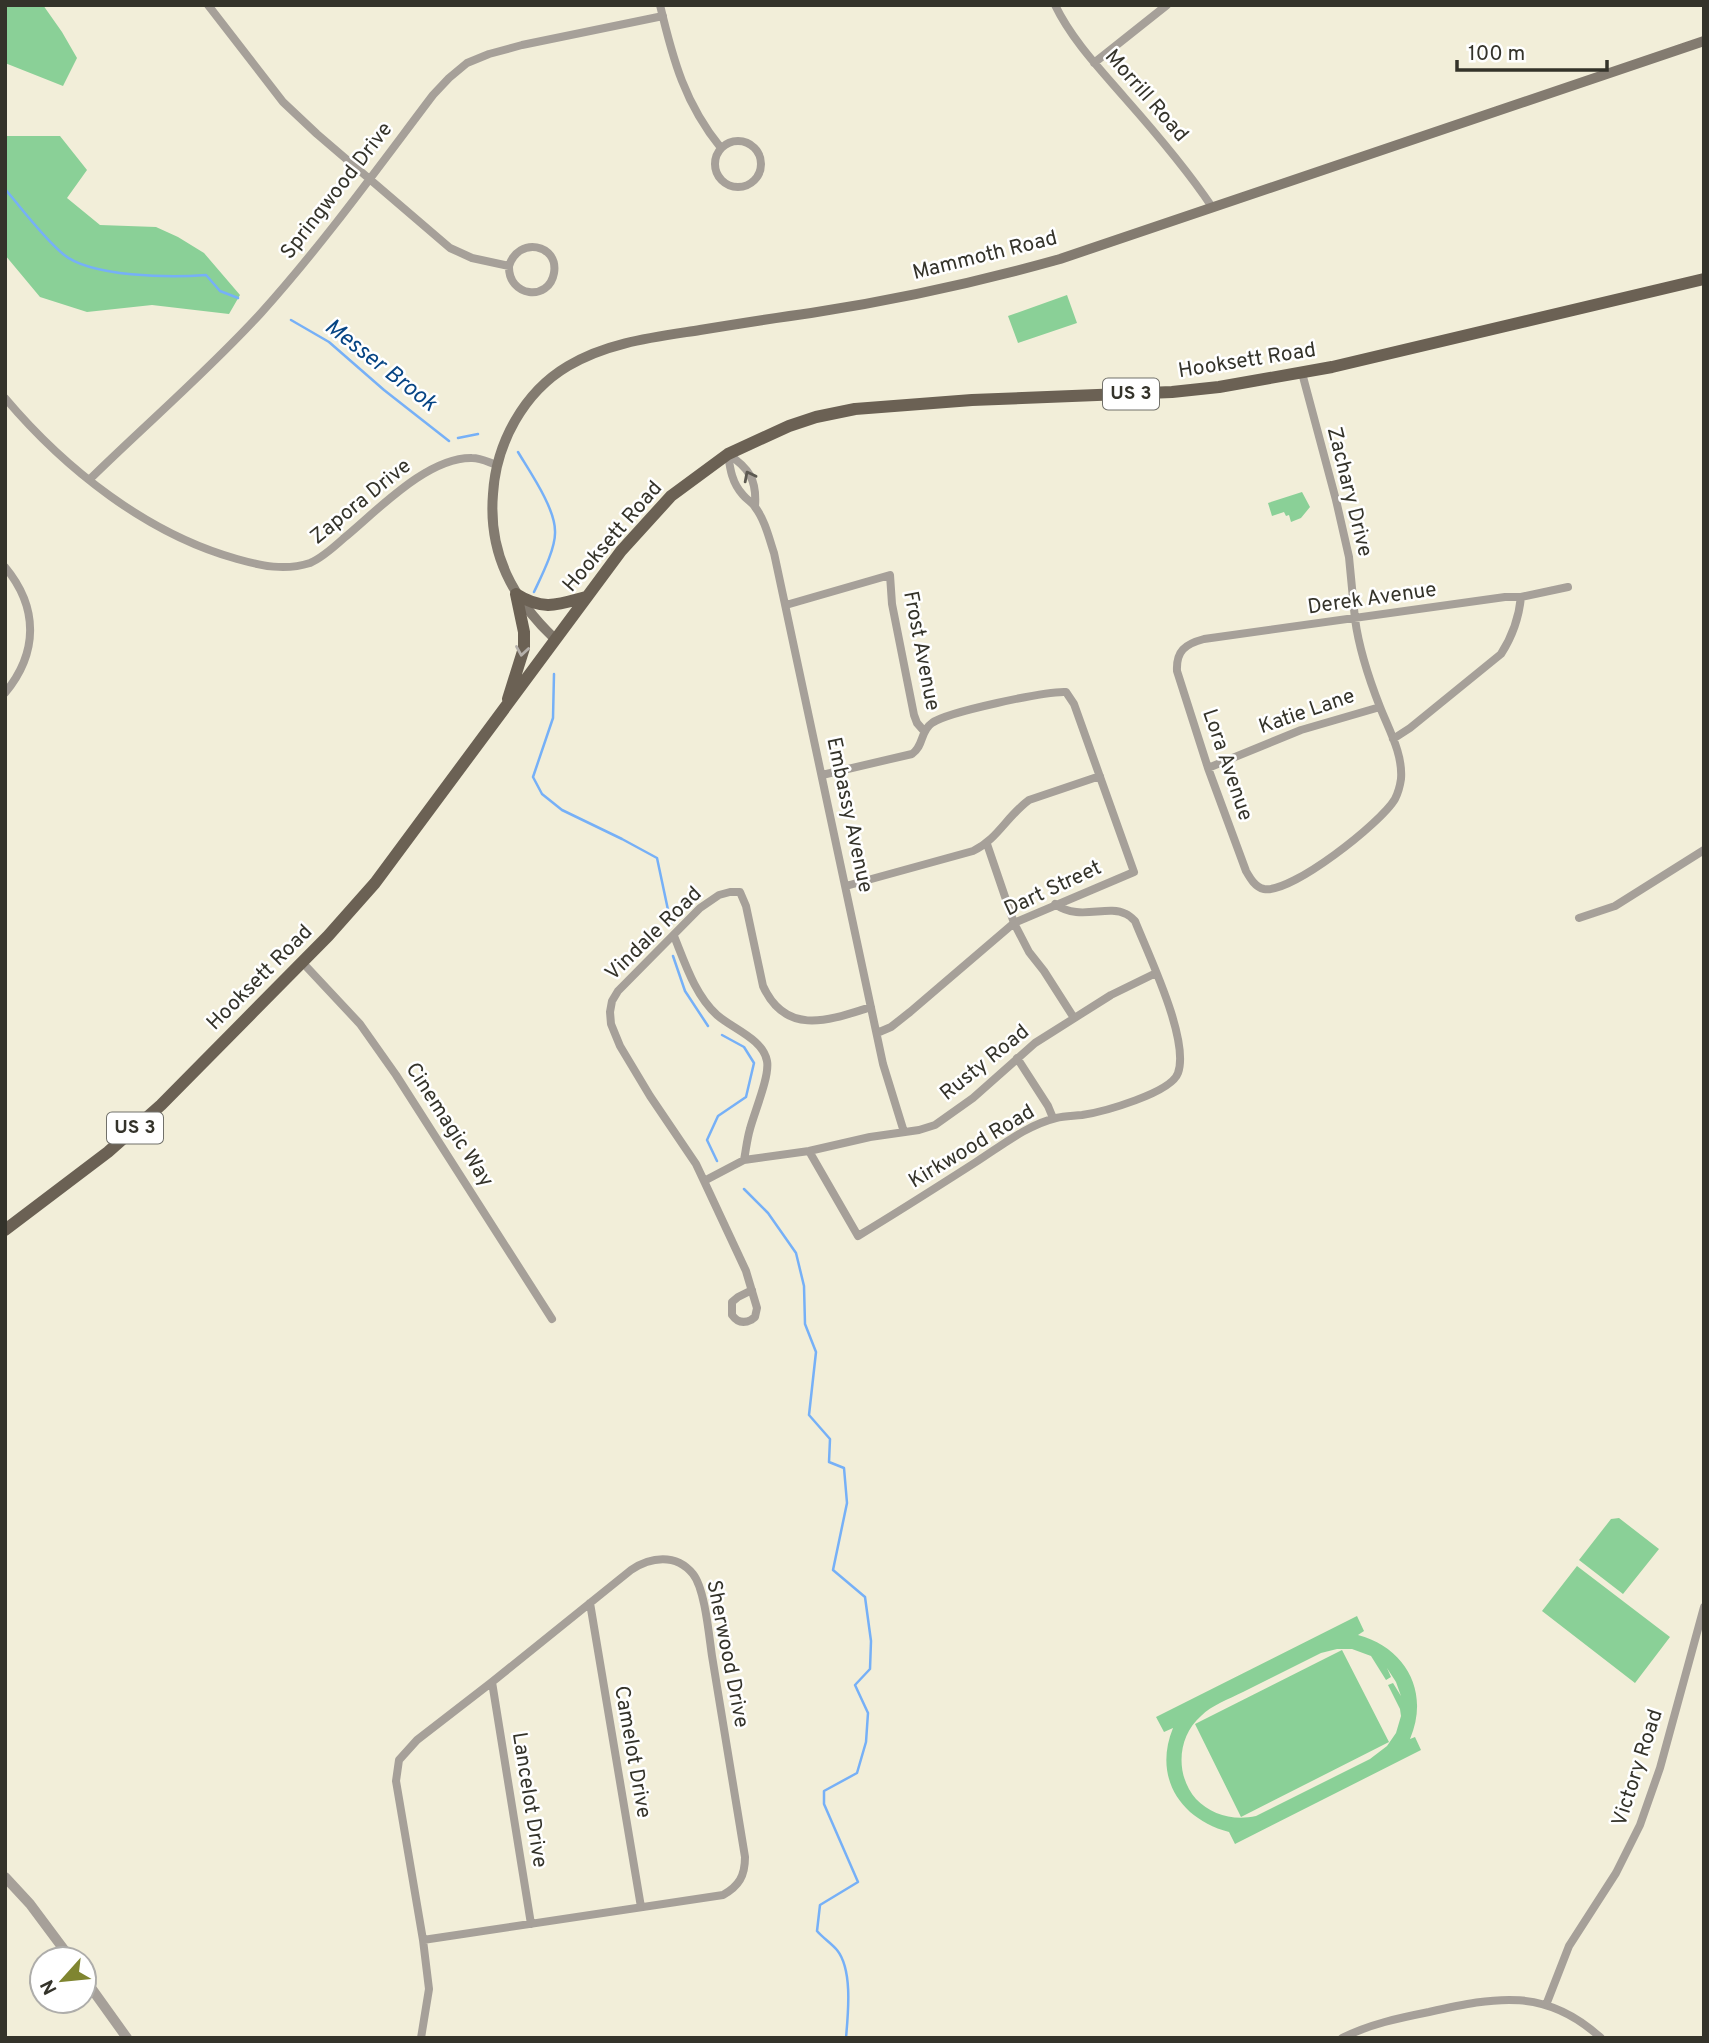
<svg xmlns="http://www.w3.org/2000/svg" width="1709" height="2043" font-family="Overpass,sans-serif">
	<style>
		.green { fill: #8ad097; fill-rule: evenodd }
		.lines { fill: none; stroke-linecap: round; stroke-linejoin: round }
		.stream { stroke: #76b0f7; stroke-width: 2.5 }
		.minor { stroke: #a6a099; stroke-width: 8 }
		.tertiary { stroke: #a6a099; stroke-width: 10 }
		.secondary { stroke: #837b70; stroke-width: 10 }
		.primary { stroke: #6b6154; stroke-width: 12 }
		.oneway { stroke: #5c5951 }
		.oneway2 { stroke: #b5b0aa }
		.labels { text-anchor: middle; dominant-baseline: central; stroke-width: 5; stroke-linejoin: round; paint-order: stroke }
		.shield { fill: #fff; stroke: #71706a; stroke-width: 2 }
		.shield-label { font-size: 19px; font-weight: bold; fill: #34332a }
		.street-label { font-size: 21px; fill: #34332a; stroke: #fff }
		.water-label { font-size: 23px; font-style: italic; fill: #074584; stroke: #fff }
	</style>
	<rect width="100%" height="100%" fill="#f2eed9"/>
	<path class="green" d="M5,5H43L62,32L77,58L63,86L5,63Z
		M5,136H60L87,170L67,198L100,225L156,227L178,237L204,253L240,295L229,314L152,305L87,312L40,297L5,255Z
		M1067,295L1077,323L1018,343L1008,316Z
		M1302,492L1310,507L1301,518L1291,522L1289,515L1286,516L1284,512L1272,516L1268,503Z
		M1619,1518L1659,1549L1623,1594L1579,1560L1611,1519Z
		M1577,1566L1670,1637L1635,1683L1542,1611Z
		M1357,1616L1364,1631L1358,1635C1406,1648 1430,1692 1410,1739L1415,1737L1421,1750L1235,1844L1229,1832C1180,1819 1153,1777 1173,1728L1164,1732L1156,1717ZM1337,1649H1352L1371,1656L1386,1680L1391,1677L1387,1668L1396,1682L1401,1696L1393,1683L1388,1685L1400,1709L1401,1716L1396,1733L1387,1746L1370,1759L1256,1816C1234,1821 1211,1815 1196,1799C1175,1775 1177,1737 1201,1716C1212,1705 1229,1699 1243,1692C1269,1679 1295,1666 1321,1653Z
		M1342,1650L1389,1742L1241,1817L1195,1724Z"/>
	<g class="lines">
		<path class="stream" d="M5,189C24,211 41,235 63,254C90,277 171,278 206,275L220,291L238,298
			M291,320L329,342L384,390L449,441
			M458,438L478,434
			M518,452C530,472 555,508 555,531C556,548 541,577 534,592
			M554,674L553,718L533,777L542,794L562,810L622,839L657,858L671,924
			M673,956L685,991L708,1026
			M717,1161L707,1140L718,1116L746,1097L754,1063L744,1047L722,1035
			M744,1189L768,1213L796,1253L804,1286L805,1324L816,1352L809,1415L830,1439L829,1462L844,1468L847,1503L833,1570L865,1597L871,1641L870,1669L855,1685L868,1713L866,1742L857,1773L824,1791V1804L858,1882L820,1905L817,1931C823,1938 831,1943 837,1950C853,1970 848,2014 846,2038"/>
		<path class="minor" d="M208,5L283,102L317,134L450,248L472,258L509,266C518,236 559,244 554,273C549,302 508,297 509,266
			M660,5C673,60 685,104 721,148
			M1055,5C1072,40 1099,68 1124,97C1155,132 1186,168 1212,207
			M1094,63L1167,5
			M715 164a23 23 0 1 1 46 0a23 23 0 1 1-46 0Z
			M1302,373L1336,500L1349,557L1355,619C1359,649 1369,679 1380,707C1389,730 1403,754 1401,779C1400,786 1398,793 1395,799C1381,823 1291,894 1264,889C1255,887 1250,878 1246,871L1208,768L1177,671C1176,651 1185,644 1204,639L1505,597H1521L1568,587
			M5,398C65,469 147,534 237,559C262,566 285,571 310,563C322,558 334,547 344,538C377,511 427,457 472,458C481,458 488,462 497,465
			M728,454C730,469 732,483 743,495C747,500 752,502 755,507C765,520 769,538 774,553L883,1064L904,1132
			M728,454C749,468 757,480 755,506
			M89,480C146,424 207,372 261,313C323,244 377,169 433,95L449,78L467,63L489,54L522,45L663,16
			M5,567C39,608 38,653 5,693
			M786,605L890,575L892,604L914,715L917,723L924,731
			M1393,739L1410,728L1501,654C1512,637 1519,617 1521,597
			M1208,768L1301,730L1380,707
			M822,775L912,754C924,746 920,731 932,723C947,712 1046,691 1066,692L1074,704L1134,872L1014,923L910,1012L891,1027L877,1033
			M987,844L1014,923L1029,952L1044,971L1074,1018
			M846,886L973,851C998,839 1006,817 1029,800L1100,776
			M1579,918L1615,906L1704,850
			M674,936C685,963 695,995 717,1015C733,1029 763,1039 767,1061C770,1076 754,1113 750,1129C747,1139 746,1150 744,1160
			M302,962L360,1024L396,1075L552,1319
			M1017,1058L1048,1106L1053,1118
			M809,1151L858,1236C898,1212 937,1187 976,1162C1001,1146 1027,1125 1056,1118C1064,1116 1073,1116 1082,1115C1103,1112 1171,1093 1178,1073C1190,1040 1148,954 1135,921C1132,918 1129,915 1126,914C1106,904 1080,922 1055,904
			M704,1181L744,1160L809,1151L870,1137L919,1130L935,1125L973,1098L1035,1043L1111,995L1156,973
			M752,1290L738,1297L732,1302V1315C737,1322 743,1324 751,1320L755,1317L757,1308L746,1271L704,1181L696,1164L650,1096L620,1046L611,1024L610,1012L612,1001L618,991L700,908L719,895L730,892H740L746,906L763,986C786,1037 830,1020 871,1007
			M590,1603L641,1907
			M492,1682L531,1924
			M1546,2005L1569,1946L1616,1873L1640,1825L1660,1768L1704,1607
			M421,2038L429,1989L423,1940L396,1781L399,1760L417,1740L492,1682L631,1570C650,1557 676,1553 693,1574C705,1589 709,1636 712,1656C723,1723 734,1790 745,1857C745,1876 739,1886 723,1895L423,1940
			M1342,2038C1370,2024 1399,2018 1429,2012C1496,1997 1546,1987 1601,2038"/>
		<path class="tertiary" d="M5,1877L30,1904L71,1959
			M84,1978L127,2038"/>
		<path class="secondary" d="M555,639C513,599 488,554 493,494C496,443 524,392 568,366C608,342 655,337 700,330C737,324 774,318 811,313C895,300 978,282 1060,259L1704,41"/>
		<path class="primary" d="M516,594C543,611 557,605 586,597
			M508,699L524,648V632L516,594
			M5,1230L108,1152L161,1105L328,936L375,883L621,551L671,496L728,454L789,426L816,417L855,409L972,400L1172,392L1219,387L1332,367L1704,279"/>
	</g>
	<defs><path id="oneway-chevron" d="M-2-3.5L2.5 0L-2 3.5" fill="none" stroke-width="1.6" stroke-linecap="round" stroke-linejoin="round" transform="scale(1.75)"/></defs>
	<use class="oneway" href="#oneway-chevron" transform="translate(749 476) rotate(-117)"/>
	<use class="oneway2" href="#oneway-chevron" transform="translate(522 651) rotate(99)"/>
	<g class="labels">
		<g class="shield">
			<rect x="1103" y="378.5" width="56" height="31" rx="5"/>
			<rect x="107" y="1112.5" width="56" height="31" rx="5"/>
		</g>
		<g class="shield-label">
			<text x="1131" y="394">US 3</text>
			<text x="135" y="1128">US 3</text>
		</g>
		<g class="street-label">
			<text transform="translate(1146 96) rotate(49)">Morrill Road</text>
			<text transform="translate(337 191) rotate(-52)">Springwood Drive</text>
			<text transform="translate(985 256) rotate(-14)">Mammoth Road</text>
			<text transform="translate(1247 361) rotate(-9)">Hooksett Road</text>
			<text transform="translate(1349 492) rotate(76)">Zachary Drive</text>
			<text transform="translate(361 502) rotate(-39)">Zapora Drive</text>
			<text transform="translate(613 537) rotate(-49)">Hooksett Road</text>
			<text transform="translate(1372 599) rotate(-8)">Derek Avenue</text>
			<text transform="translate(921 651) rotate(79)">Frost Avenue</text>
			<text transform="translate(1307 712) rotate(-19)">Katie Lane</text>
			<text transform="translate(1227 765) rotate(71)">Lora Avenue</text>
			<text transform="translate(849 815) rotate(78)">Embassy Avenue</text>
			<text transform="translate(1053 889) rotate(-25)">Dart Street</text>
			<text transform="translate(654 934) rotate(-44)">Vindale Road</text>
			<text transform="translate(260 978) rotate(-45)">Hooksett Road</text>
			<text transform="translate(985 1063) rotate(-39)">Rusty Road</text>
			<text transform="translate(449 1125) rotate(57)">Cinemagic Way</text>
			<text transform="translate(972 1147) rotate(-31)">Kirkwood Road</text>
			<text transform="translate(727 1654) rotate(79)">Sherwood Drive</text>
			<text transform="translate(632 1752) rotate(80)">Camelot Drive</text>
			<text transform="translate(1638 1768) rotate(-72)">Victory Road</text>
			<text transform="translate(529 1800) rotate(81)">Lancelot Drive</text>
		</g>
		<g class="water-label">
			<text transform="translate(380 366) rotate(38)">Messer Brook</text>
		</g>
	</g>
	<rect width="1709" height="2043" fill="none" stroke="#34332a" stroke-width="14"/>
	<g transform="translate(63 1980) rotate(243)"><circle r="33" fill="#ffffff" stroke="#aeadaa" stroke-width="2"/>
	<path d="M0-5L12 26L0 18L-12 26Z" fill="#7f8530"/>
	<text y="-10" font-size="19" font-weight="bold" text-anchor="middle" fill="#34332a">N</text>
	</g>
	<path d="M1457 60v10h150v-10" fill="none" stroke="#34332a" stroke-width="3.5"/>
	<text x="1468" y="60" font-size="21" fill="#34332a" stroke="#ffffff" stroke-width="5" paint-order="stroke">100 m</text>
</svg>
